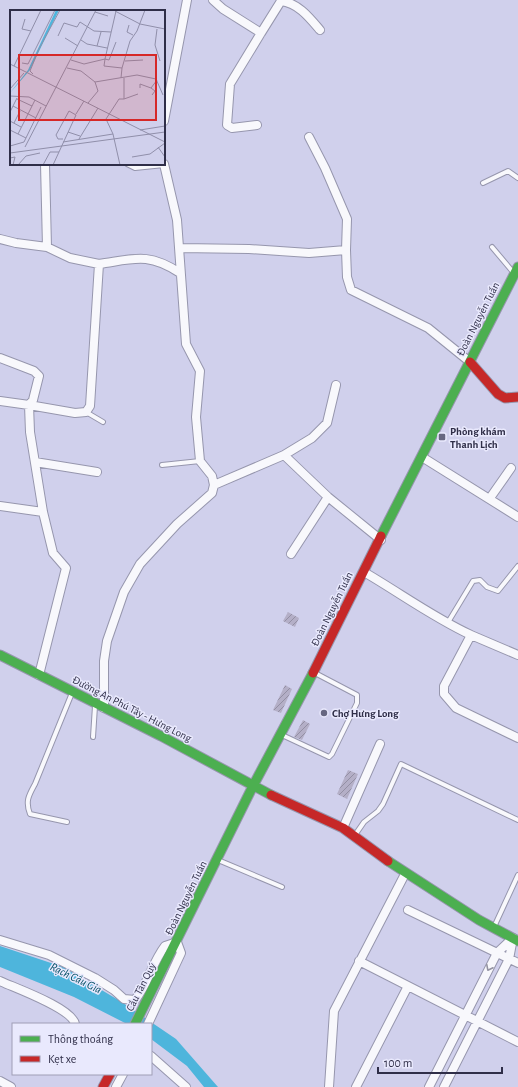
<svg xmlns="http://www.w3.org/2000/svg" width="518" height="1087" font-family="'Alegreya Sans',sans-serif">
	<style>
		.water { fill: #4eb5dc }
		.building { fill: url(#building-hatch) }
		.lines { fill: none; stroke-linecap: round; stroke-linejoin: round }
		.lane-casing { stroke: #9696ad; stroke-width: 6 }
		.street-casing { stroke: #9696ad; stroke-width: 10 }
		.fast-casing { stroke: #9696ad; stroke-width: 11 }
		.jam-casing { stroke: #9696ad; stroke-width: 11 }
		.lane { stroke: #f8f8fc; stroke-width: 4 }
		.street { stroke: #f8f8fc; stroke-width: 8 }
		.fast { stroke: #4caf50; stroke-width: 9 }
		.jam { stroke: #c62828; stroke-width: 9 }
		.oneway { stroke: #9493a2 }
		.poi-dot { fill: #676781; stroke: #e9e9fd; stroke-width: 1.5 }
		.labels { text-anchor: middle; dominant-baseline: central; stroke-width: 3; stroke-linejoin: round; paint-order: stroke }
		.street-label { font-size: 11px; fill: #2f2e48; stroke: #e9e9fd }
		.poi-label { font-size: 11px; font-weight: bold; fill: #2f2e48; stroke: #e9e9fd; text-anchor: start }
		.water-label { font-size: 12px; font-style: italic; fill: #004e64; stroke: #e9e9fd }
		.inset-road { fill: none; stroke: #908faa; stroke-width: 1 }
		.view { fill: #d62828; fill-opacity: 0.15; stroke: #d62828; stroke-width: 2 }
		.inset-edge { fill: none; stroke: #2f2e48; stroke-width: 2 }
	</style>
	<defs>
		<pattern id="building-hatch" width="6" height="6" patternUnits="userSpaceOnUse"><rect width="6" height="6" fill="#b4afc7"/><path d="M-1 1l2-2M0 6l6-6M5 7l2-2" fill="none" stroke="#938fa4"/></pattern>
	</defs>
	<rect width="100%" height="100%" fill="#d0d0ec"/>
	<path class="water" d="M0,946L63,967L120,1001L176,1039L218,1087H204L187,1066L151,1039V1024H127L74,997L0,967Z"/>
	<path class="building" d="M288,612L299,618L295,627L283,621Z
		M285,685L292,689L281,713L273,710Z
		M303,720L310,724L302,740L294,737Z
		M348,770L358,774L347,799L337,794Z"/>
	<g class="lines">
		<g class="lane-casing">
			<path id="lane" d="M127,164L135,168L164,165
				M483,183L508,171L518,178
				M492,247L513,272
				M86,412L103,422
				M162,465L200,461
				M447,624L473,581L480,580L487,587L498,591L518,566
				M282,735L329,757L332,754L357,703V695L315,673
				M93,737L95,706
				M67,822L30,814C25,801 29,795 35,784L72,693
				M355,835L364,822L378,811L383,804L401,764L518,820
				M218,860L282,887
				M494,927L518,875"/>
		</g>
		<g class="street-casing">
			<path id="street" d="M213,0L223,9L261,33L281,1C298,3 309,17 320,30
				M164,121L187,0
				M257,125L232,128L227,125L230,84L261,33
				M45,164L47,247
				M0,239L16,243L47,247L70,258L99,264
				M180,248L249,249L309,253L346,250L347,219L325,168L309,137
				M346,250L347,277L351,290L428,328L470,362
				M0,358L34,371L39,376L33,400L29,405L75,413L86,412L90,406L99,264C134,259 148,252 180,273
				M0,401L29,405L30,432L43,512L53,553L66,568L39,675
				M284,455L312,438L327,423L336,385
				M422,457L518,517
				M35,462L97,472
				M214,485L284,455L328,497L381,540
				M490,498L511,468
				M0,506L43,512
				M291,554L328,497
				M364,572C400,593 434,618 471,635
				M518,655L471,635L444,686V694L456,708L518,738
				M104,708V661L107,641L124,592L140,564L177,524L212,493L214,485L212,476L200,461L196,417L200,371L186,344L177,220L164,164
				M343,828L380,744
				M408,910L518,963
				M0,940L49,955L95,978L114,990L124,999L135,1000C148,984 152,963 165,946L177,942L181,953L148,1024
				M359,961L518,1042
				M0,981C15,988 72,1008 75,1024
				M151,1056L186,1087
				M0,1081L11,1087
				M116,1087L123,1074
				M329,1087L334,1011L405,874
				M356,1087L408,986
				M429,1087L497,953L513,938
				M444,1087L509,959L513,938"/>
		</g>
		<g class="fast-casing">
			<path id="fast" d="M381,536L518,267
				M0,655L161,736L271,795
				M388,861L479,920L518,941
				M135,1024L253,786L313,673"/>
		</g>
		<g class="jam-casing">
			<path id="jam" d="M470,362L498,394L505,398L518,397
				M313,673L381,536
				M271,795L343,828L388,861
				M103,1087L110,1074"/>
		</g>
		<use href="#lane" class="lane"/>
		<use href="#street" class="street"/>
		<use href="#fast" class="fast"/>
		<use href="#jam" class="jam"/>
	</g>
	<defs><path id="oneway-chevron" d="M-2-3.5L2.5 0L-2 3.5" fill="none" stroke-width="1.6" stroke-linecap="round" stroke-linejoin="round"/></defs>
	<use class="oneway" href="#oneway-chevron" transform="translate(489 968) rotate(117)"/>
	<g class="poi-dot">
		<rect x="438" y="433" width="8" height="8" rx="2"/>
		<circle cx="324" cy="713" r="4"/>
	</g>
	<g class="labels">
		<g class="street-label">
			<text transform="translate(478 319) rotate(-63)">Đoàn Nguyễn Tuấn</text>
			<text transform="translate(332 609) rotate(-64)">Đoàn Nguyễn Tuấn</text>
			<text transform="translate(132 709) rotate(27)">Đường An Phú Tây - Hưng Long</text>
			<text transform="translate(186 898) rotate(-64)">Đoàn Nguyễn Tuấn</text>
			<text transform="translate(141 987) rotate(-63)">Cầu Tân Quý</text>
		</g>
		<g class="poi-label">
			<text x="450" y="431">Phòng khám<tspan x="450" dy="13">Thanh Lịch</tspan></text>
			<text x="332" y="713">Chợ Hưng Long</text>
		</g>
		<g class="water-label">
			<text transform="translate(76 978) rotate(26)">Rạch Cầu Gia</text>
		</g>
	</g>
	<g transform="translate(10 10)">
		<rect width="155" height="155" fill="#d0d0ec"/>
		<path d="M46,0H49L20,60L0,83L18,60Z" fill="#4eb5dc"/>
		<path class="inset-road" d="M105,1L130,14L155,19M85,2L98,6M15,9L12,19L21,21M119,15L117,22L123,25M147,19L145,35L150,51M48,26L54,13L67,17L70,12L84,21L101,22M55,28L68,36M71,30L77,34L97,38M106,32L99,50L95,49L94,56L112,58L111,68M87,36L91,22M61,50L74,54L95,49L106,1M115,51L133,50M12,53L18,54L45,0M0,54L155,132M4,56L31,0M57,58L71,61L85,72L127,65L146,69L153,85M112,58L120,31L127,21L135,0M23,64L20,61L29,39L50,0M114,68V89L128,84M130,78V74L141,78M0,79L14,63M142,85L145,81L141,78L147,70M0,86L19,87L36,96M7,89L22,96M78,93L88,81L85,72M3,96L26,108M0,102L7,88M66,104L74,91M0,111L11,117M4,113L10,101M0,120L16,128M130,120L155,116M58,122L70,126M8,124L25,90M69,129L88,98M53,132L103,124M0,136L14,132L31,97M15,137L86,0M148,137L155,147M0,143L155,122M122,147L140,144L155,133M0,148L5,147L3,155M8,155L16,146L30,143M33,155L40,142H49M43,155L66,105L59,101L46,125L48,129H53M110,155L103,124L96,109L109,89H114"/>
		<path class="view" d="M9,45H146V110H9Z"/>
		<rect width="155" height="155" class="inset-edge"/>
	</g>
	<rect x="12" y="1023" width="140" height="52" fill="#e9e9fd" stroke="#9f9eb5"/>
	<rect x="20" y="1036" width="20" height="6" fill="#4caf50" stroke="#9f9eb5"/>
	<text x="48" y="1043" font-size="12" fill="#2f2e48">Thông thoáng</text>
	<rect x="20" y="1056" width="20" height="6" fill="#c62828" stroke="#9f9eb5"/>
	<text x="48" y="1063" font-size="12" fill="#2f2e48">Kẹt xe</text>
	<path d="M378 1067v6h124v-6" fill="none" stroke="#2f2e48" stroke-width="2"/>
	<text x="384" y="1067" font-size="12" fill="#2f2e48" stroke="#e9e9fd" stroke-width="3" paint-order="stroke">100 m</text>
</svg>
